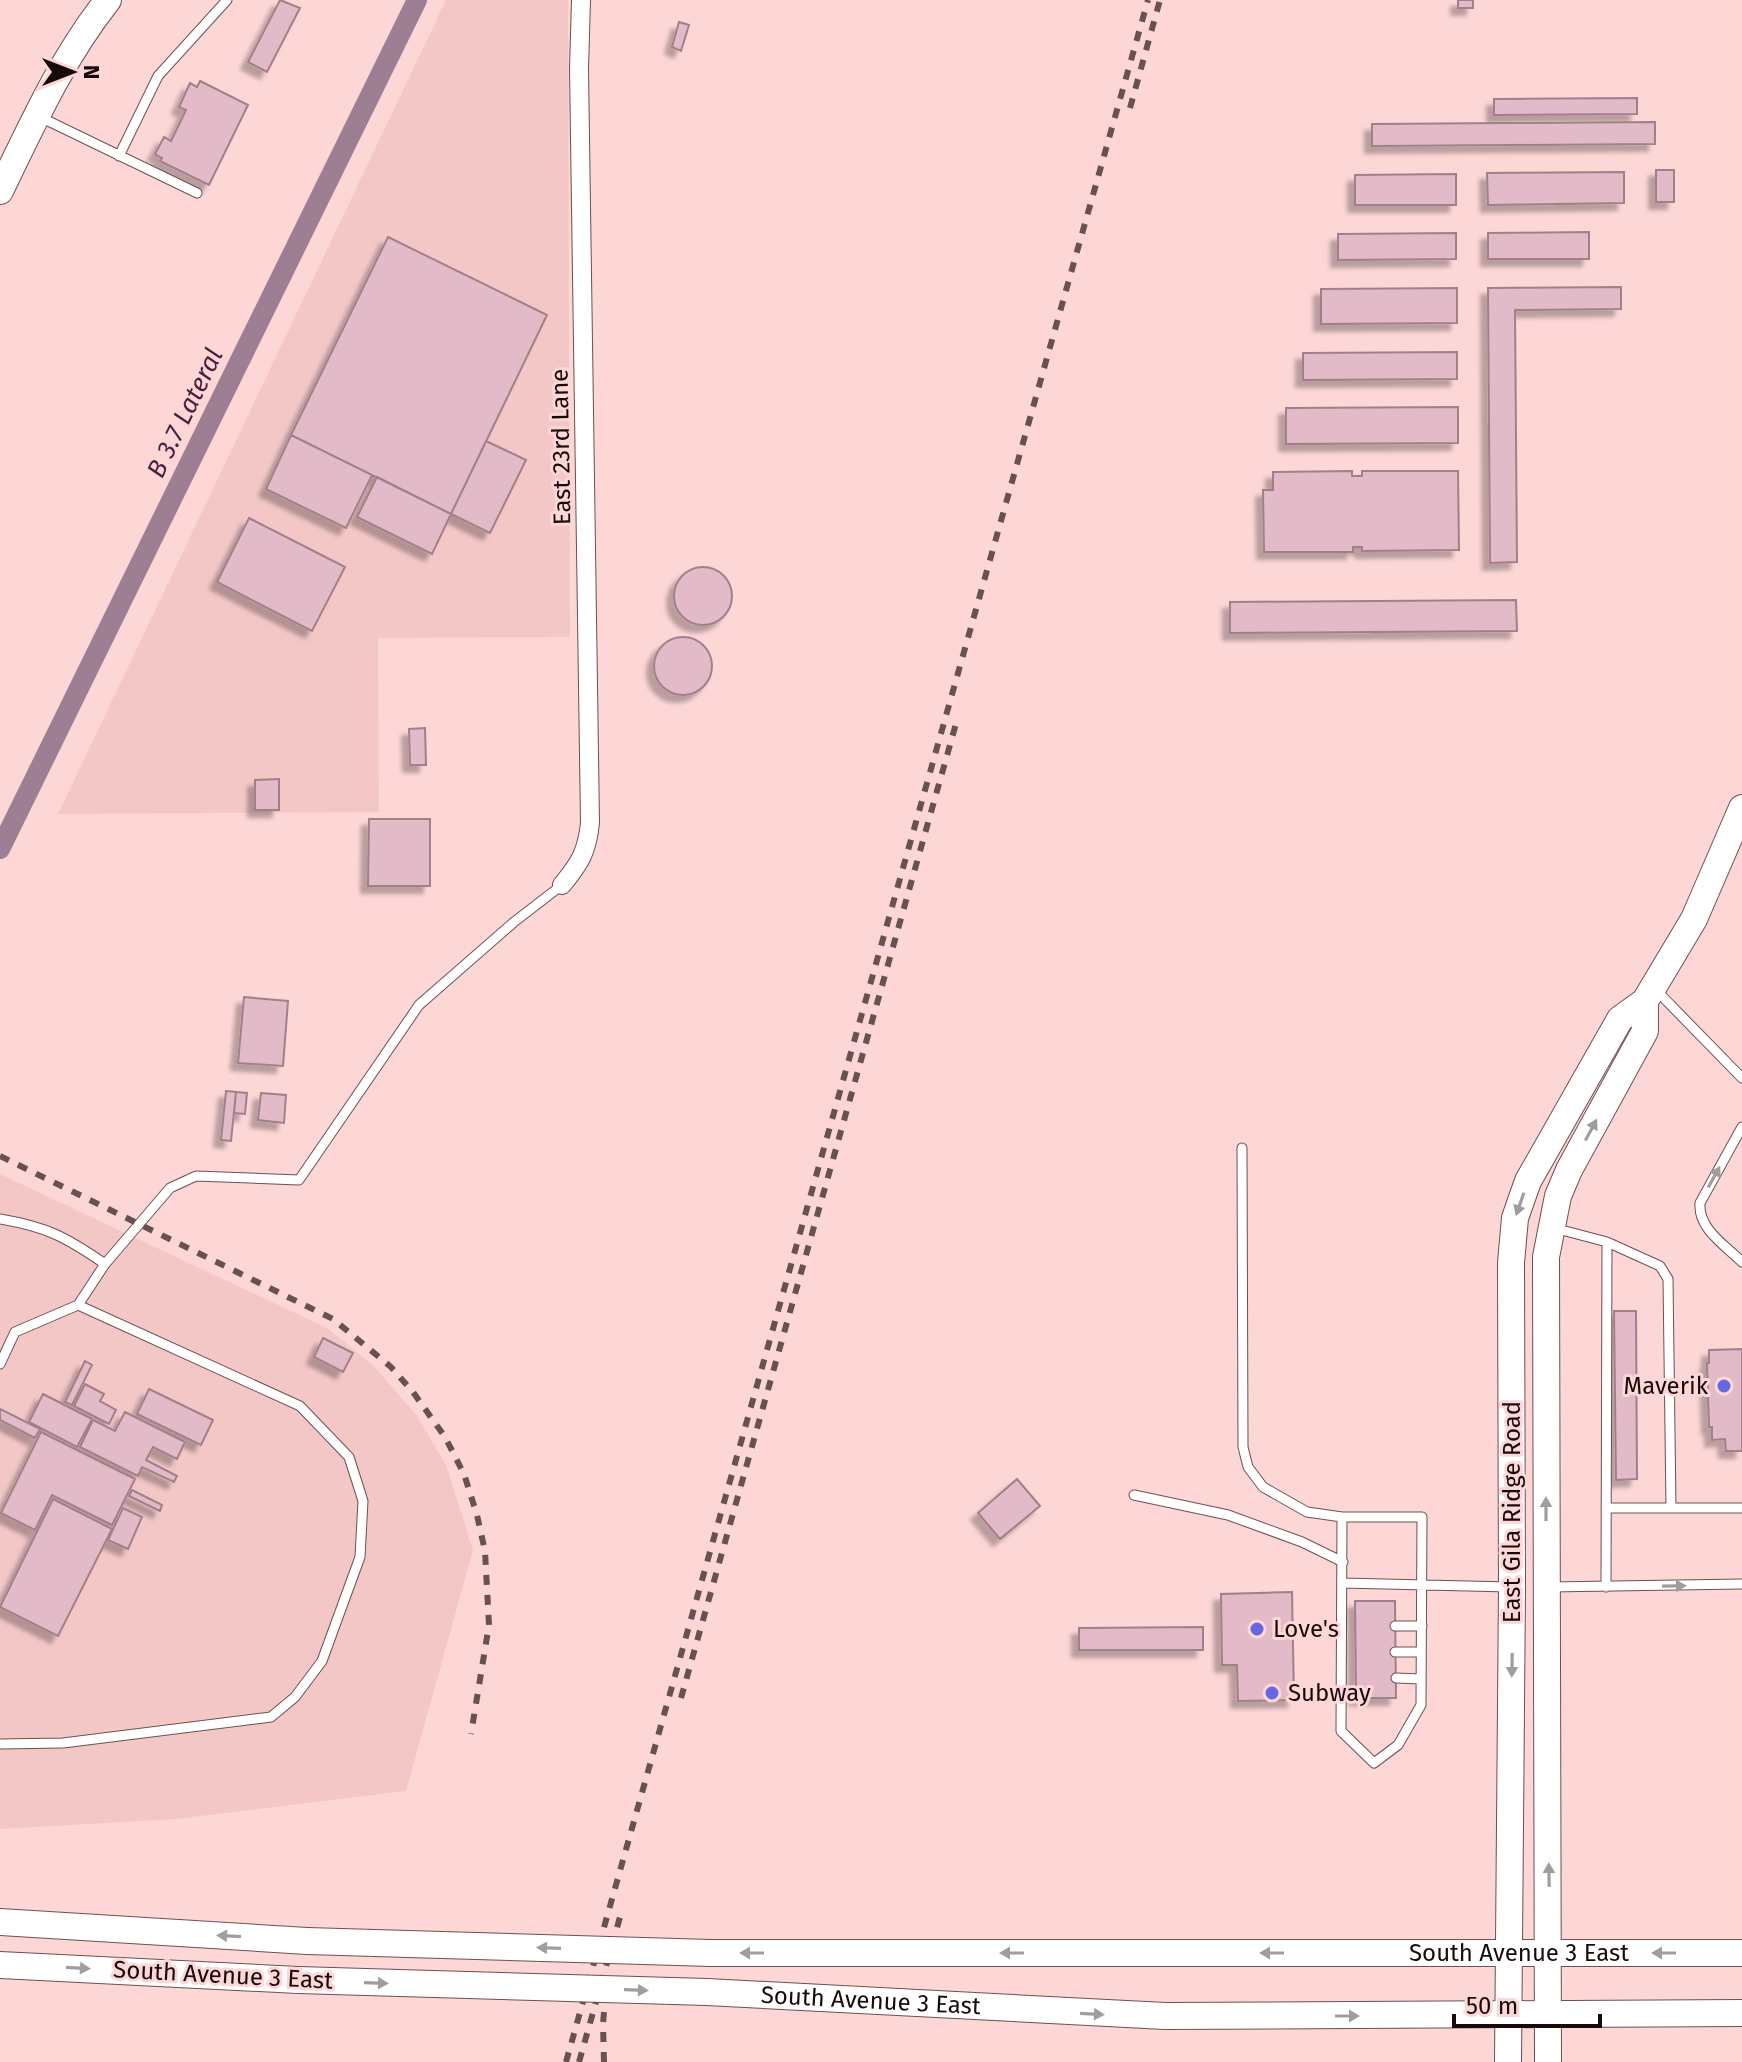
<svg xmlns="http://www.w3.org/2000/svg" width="1742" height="2062" font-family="'Fira Sans',sans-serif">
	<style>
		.built { fill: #f4c7c7 }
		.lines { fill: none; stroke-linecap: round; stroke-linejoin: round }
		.canal { stroke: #9d7e93; stroke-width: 20 }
		.building { fill: #e3bac7; stroke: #a1808a; stroke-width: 2; filter: url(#shadow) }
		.lane-casing { stroke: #6f4f50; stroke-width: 11 }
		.street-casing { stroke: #6f4f50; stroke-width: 20 }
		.secondary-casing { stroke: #6f4f50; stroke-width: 28 }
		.lane { stroke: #fff; stroke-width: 9 }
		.street { stroke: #fff; stroke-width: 18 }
		.secondary { stroke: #fff; stroke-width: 26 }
		.rail { stroke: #675151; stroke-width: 6; stroke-dasharray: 10 10; stroke-linecap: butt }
		.secondary-bridge-casing { stroke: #6f4f50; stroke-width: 28; stroke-linecap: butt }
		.secondary-bridge { stroke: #fff; stroke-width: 26 }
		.oneway { fill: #a29d9d }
		.poi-dot { fill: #6568e1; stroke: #fdd6d6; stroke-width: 3 }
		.labels { text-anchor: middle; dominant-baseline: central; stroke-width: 6; stroke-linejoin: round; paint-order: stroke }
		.street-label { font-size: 24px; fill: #170a0b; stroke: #fdd6d6 }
		.poi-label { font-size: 24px; fill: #170a0b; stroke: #fdd6d6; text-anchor: start }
		.water-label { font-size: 26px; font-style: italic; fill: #491e3e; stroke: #fdd6d6 }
	</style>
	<defs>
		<filter id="shadow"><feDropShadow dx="-7" dy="7" stdDeviation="2" flood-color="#0004"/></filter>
	</defs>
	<rect width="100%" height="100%" fill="#fdd6d6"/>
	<path class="built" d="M446,0H568L570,637L378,638L379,812L58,814Z
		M0,1174L327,1328L374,1366L417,1416L446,1465L473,1550L406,1791L176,1819L0,1829Z"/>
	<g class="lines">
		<path class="canal" d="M0,849L417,0"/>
	</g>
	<path class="building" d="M280,0L300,8L267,72L248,62Z
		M1458,0H1473V8H1458Z
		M679,22L689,25L681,51L672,47Z
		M200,81L248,105L209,185L160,161L162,158L155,154L164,137L171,141L186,110L179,107L190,83L197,87Z
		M1637,98V114L1494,115V99Z
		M1655,122V144L1372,146V124Z
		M1656,170H1674V202H1656Z
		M1624,172V203L1488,205L1487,173Z
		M1456,174V205H1355V175Z
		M1589,232V259H1488V233Z
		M1456,233V259L1338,260V234Z
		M388,237L547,315L451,514L291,435Z
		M1621,287V309L1515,310L1517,562L1490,563L1488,288Z
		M1457,288V323L1321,324V289Z
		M1457,352V379L1303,380V353Z
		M1458,407V443L1286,444V408Z
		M291,435L372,475L346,528L266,489Z
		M486,441L526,460L490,533L451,514Z
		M1352,471V476H1362V471H1458L1459,550L1362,551V547H1353V552H1264L1263,490H1273V472Z
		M377,477L451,514L432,554L357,517Z
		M249,518L345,567L312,631L217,582Z
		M674 596a29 29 0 1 1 58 0a29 29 0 1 1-58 0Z
		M1516,600L1517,631L1230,633V602Z
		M654 666a29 29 0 1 1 58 0a29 29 0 1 1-58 0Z
		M425,728L426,765H410L409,729Z
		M279,779V810H255V780Z
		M369,819H430V886H368Z
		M244,997L288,1001L283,1066L238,1063Z
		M226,1091L236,1092L231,1141L221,1140Z
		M236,1092L247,1093L245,1114L234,1113Z
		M261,1093L286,1095L284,1123L258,1120Z
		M1614,1311H1636L1637,1479L1616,1480Z
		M323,1338L353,1353L343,1372L314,1357Z
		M1742,1349V1451H1726L1725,1439L1712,1440V1427H1709L1707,1363H1709V1350Z
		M85,1361L92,1365L72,1405L65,1402Z
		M85,1384L104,1394L100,1401L116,1410L109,1424L74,1406Z
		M149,1389L213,1420L201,1445L137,1414Z
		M43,1394L92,1419L77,1447L29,1422Z
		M0,1409L40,1429L35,1438L0,1420Z
		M125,1412L185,1442L177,1459L153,1447L146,1460L177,1476L174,1482L142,1467L138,1476L80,1447L93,1420L115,1431Z
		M41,1432L135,1479L112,1525L52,1495L35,1530L1,1513Z
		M1017,1479L1040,1506L1000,1539L978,1513Z
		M132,1490L162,1505L160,1511L129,1496Z
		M53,1499L112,1529L58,1636L0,1607Z
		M123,1508L142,1517L128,1549L108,1540Z
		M1292,1592L1294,1700L1238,1701L1237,1665H1222L1221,1594Z
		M1355,1601H1395L1396,1698H1356Z
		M1203,1627V1650H1079V1628Z"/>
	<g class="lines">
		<g class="lane-casing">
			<path id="lane" d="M40,117L197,193
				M119,156L158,76L227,0
				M1655,989L1742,1078
				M1742,1127L1700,1203C1698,1229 1725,1245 1742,1262
				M1242,1148L1243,1447L1248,1467L1263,1487L1307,1512L1342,1517
				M0,1219C47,1227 66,1237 105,1264L170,1188L196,1176L299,1180L419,1005L514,922L562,885
				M1554,1228L1607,1242L1606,1587
				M1607,1242L1660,1266L1668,1279L1671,1508
				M0,1364L15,1332L78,1305L105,1264
				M1134,1495L1228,1515L1302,1542L1343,1562
				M1606,1508H1742
				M1342,1517H1422L1421,1705L1398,1745L1374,1763L1341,1731Z
				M1343,1583L1509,1587
				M1549,1587L1742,1584
				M1395,1626H1422
				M1395,1652H1421
				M1396,1678L1421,1679
				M0,1744L63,1743L271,1717L295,1697L322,1661L360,1557L363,1501L349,1457L300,1406L78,1305"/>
		</g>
		<g class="street-casing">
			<path id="street" d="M562,885C580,863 587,852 590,823L579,69L581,0"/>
		</g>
		<g class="secondary-casing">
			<g id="secondary">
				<path d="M0,191C32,125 62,58 108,0"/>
				<path d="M0,1922L307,1941"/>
				<path id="s1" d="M711,1953H1742"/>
				<path d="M0,1965L298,1980"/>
				<path id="s2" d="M707,1992L1165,2016L1742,2013"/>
				<path d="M1508,2062L1512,1587L1511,1263L1515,1218L1528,1181L1620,1019L1645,1001L1694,919L1742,808"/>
				<path d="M1548,2062L1546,1257L1558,1196L1569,1170L1645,1031V1001"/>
			</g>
		</g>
		<use href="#lane" class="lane"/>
		<use href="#street" class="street"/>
		<use href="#secondary" class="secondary"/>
		<path class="rail" d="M1130,108L1160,0
			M0,1156L333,1319L391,1367L413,1392L445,1437L464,1474L477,1515L485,1551L489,1625L471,1734
			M681,1698L957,720
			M566,2062L1148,0
			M579,2062L622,1910
			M604,2062L603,2024L605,2000"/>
		<g class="secondary-bridge-casing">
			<path id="secondary-bridge" d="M307,1941L711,1953
				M298,1980L707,1992"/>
		</g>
		<use href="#secondary-bridge" class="secondary-bridge"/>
	</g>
	<defs><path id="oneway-solid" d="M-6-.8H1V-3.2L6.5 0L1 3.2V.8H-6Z" transform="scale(2)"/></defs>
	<g class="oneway">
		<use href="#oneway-solid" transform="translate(1591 1130) rotate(-62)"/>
		<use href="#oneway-solid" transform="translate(1714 1177) rotate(-61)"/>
		<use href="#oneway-solid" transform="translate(1520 1204) rotate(109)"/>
		<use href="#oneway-solid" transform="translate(1546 1509) rotate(-90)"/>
		<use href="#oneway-solid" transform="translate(1674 1586) rotate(-1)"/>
		<use href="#oneway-solid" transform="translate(1512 1665) rotate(91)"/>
		<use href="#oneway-solid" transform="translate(1549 1875) rotate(-91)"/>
		<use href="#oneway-solid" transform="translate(229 1936) rotate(-177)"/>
		<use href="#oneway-solid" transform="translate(549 1948) rotate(-178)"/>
		<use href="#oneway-solid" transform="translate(752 1953) rotate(-180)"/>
		<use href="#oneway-solid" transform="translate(1012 1953) rotate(-180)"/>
		<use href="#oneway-solid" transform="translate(1272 1953) rotate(180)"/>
		<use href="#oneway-solid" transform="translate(1664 1953) rotate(180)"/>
		<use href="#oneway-solid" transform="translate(78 1968) rotate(3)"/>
		<use href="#oneway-solid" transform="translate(376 1983) rotate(2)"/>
		<use href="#oneway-solid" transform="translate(636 1990) rotate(2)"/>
		<use href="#oneway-solid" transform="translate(1092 2014) rotate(3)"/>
		<use href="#oneway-solid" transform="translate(1347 2016)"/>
	</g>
	<g class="poi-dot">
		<circle cx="1724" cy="1386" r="8"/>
		<circle cx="1257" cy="1629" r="8"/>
		<circle cx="1272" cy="1693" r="8"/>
	</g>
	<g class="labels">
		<g class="street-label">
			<text transform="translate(561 447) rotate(-91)">East 23rd Lane</text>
			<text transform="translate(1512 1512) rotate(-90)">East Gila Ridge Road</text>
			<text stroke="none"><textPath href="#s1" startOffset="808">South Avenue 3 East</textPath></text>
			<text transform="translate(223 1975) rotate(3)">South Avenue 3 East</text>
			<text stroke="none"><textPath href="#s2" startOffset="164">South Avenue 3 East</textPath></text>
		</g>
		<g class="poi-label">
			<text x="1708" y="1386" text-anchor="end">Maverik</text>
			<text x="1273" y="1629">Love's</text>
			<text x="1288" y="1693">Subway</text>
		</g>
		<g class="water-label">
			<text transform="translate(185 413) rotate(-64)">B 3.7 Lateral</text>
		</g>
	</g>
	<g transform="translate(72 72) rotate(90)" stroke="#fdd6d6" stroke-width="6" paint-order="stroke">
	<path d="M0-6L14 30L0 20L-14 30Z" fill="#170a0b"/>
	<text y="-12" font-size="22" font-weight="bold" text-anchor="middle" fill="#170a0b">N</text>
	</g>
	<path d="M1454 2014v12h146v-12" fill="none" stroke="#170a0b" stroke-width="4"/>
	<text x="1466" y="2014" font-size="24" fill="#170a0b" stroke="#fdd6d6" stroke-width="6" paint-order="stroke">50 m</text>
</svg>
